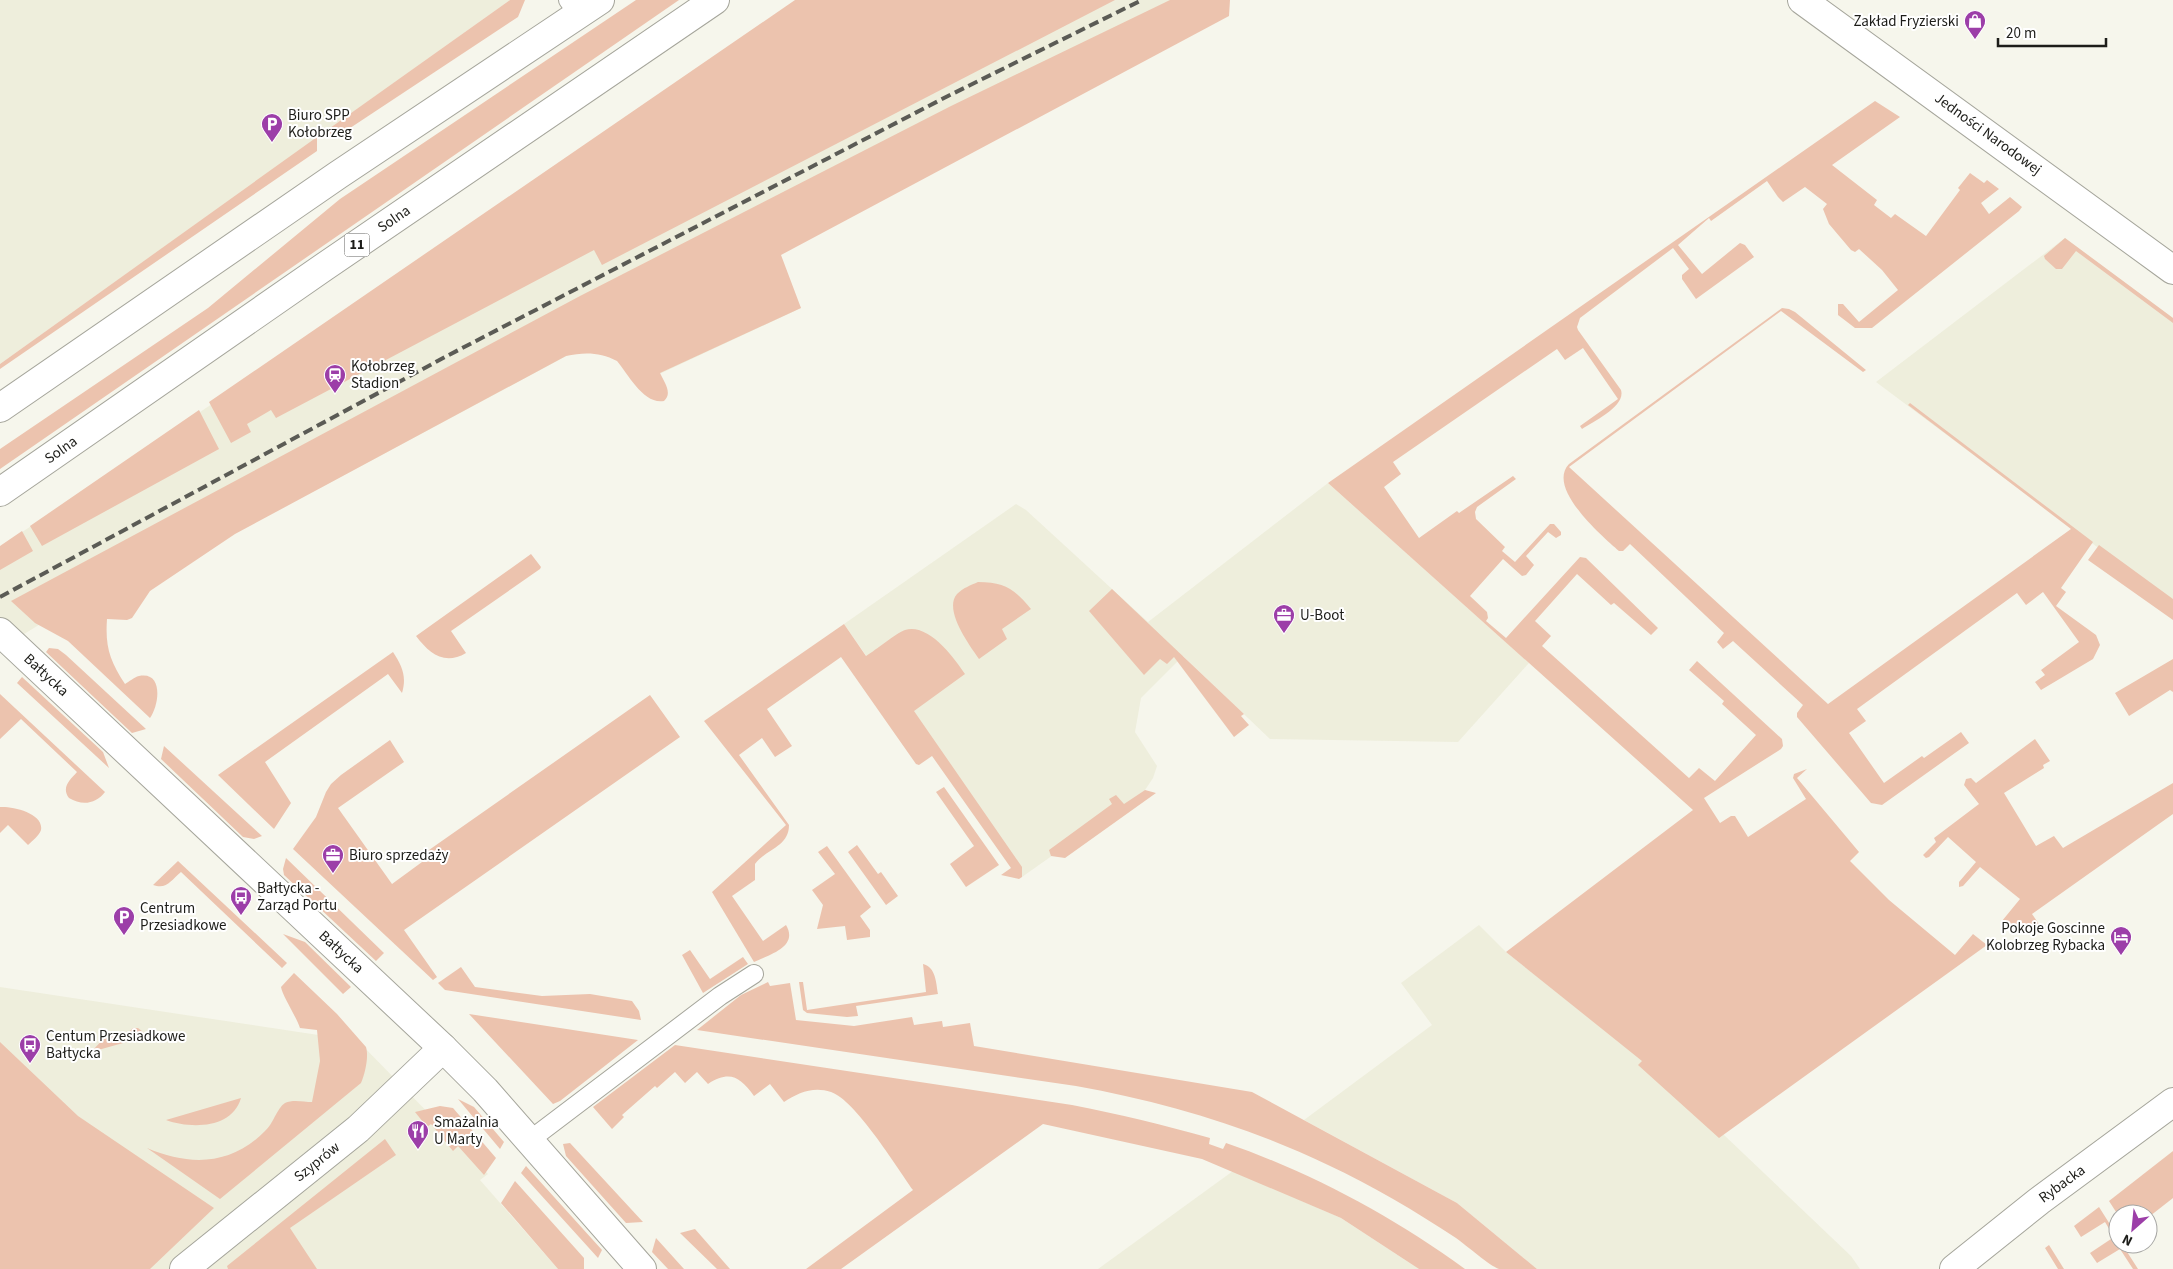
<svg xmlns="http://www.w3.org/2000/svg" width="2173" height="1269" font-family="'Source Sans 3',sans-serif">
	<style>
		.built { fill: #eeeedc }
		.green { fill: #ecc3ae }
		.lines { fill: none; stroke-linecap: round; stroke-linejoin: round }
		.lane-casing { stroke: #a5a59b; stroke-width: 20 }
		.street-casing { stroke: #a5a59b; stroke-width: 30 }
		.secondary-casing { stroke: #a5a59b; stroke-width: 30 }
		.primary-casing { stroke: #a5a59b; stroke-width: 30 }
		.lane { stroke: #fff; stroke-width: 18 }
		.street { stroke: #fff; stroke-width: 28 }
		.secondary { stroke: #fff; stroke-width: 28 }
		.primary { stroke: #fff; stroke-width: 28 }
		.rail { stroke: #5b5b55; stroke-width: 4; stroke-dasharray: 10 5; stroke-linecap: butt }
		.labels { text-anchor: middle; dominant-baseline: central; stroke-width: 4; stroke-linejoin: round; paint-order: stroke }
		.shield { fill: #fff; stroke: #61615e; stroke-width: 1 }
		.shield-label { font-size: 14px; font-weight: bold; fill: #1d1d19 }
		.poi-label { font-size: 15px; fill: #1d1d19; stroke: #fff; text-anchor: start }
		.street-label { font-size: 15px; fill: #1d1d19; stroke: #fff }
	</style>
	<rect width="100%" height="100%" fill="#f6f6ec"/>
	<path class="built" d="M0,0H510L0,364Z
		M811,0H1230L763,249L801,308L638,384L600,338L322,487L58,613L0,649V547Z
		M2065,238L2173,318V602L2071,528L1876,382Z
		M1328,483L1529,663L1458,742L1270,739L1183,656L1141,698L1135,732L1157,766L1153,778L1145,790L1022,877L844,624L1016,504L1026,510L1148,622Z
		M1479,925L1506,952L1643,1061L1724,1135L1851,1256L1860,1269H1537L1457,1203L1304,1120L1432,1025L1401,983Z
		M0,987L358,1041L488,1174L480,1180L558,1269H0Z
		M1233,1171L1341,1218L1419,1269H1098Z"/>
	<path class="green" d="M510,0H525L518,17L335,138L323,133Z
		M636,0H679L0,469V449L208,308L340,199Z
		M795,0H1115L602,265L594,250L276,418L271,410L247,424L251,432L231,443L209,402Z
		M1170,0H1230L1229,16L781,255L801,308L660,373C664,382 673,393 664,401C644,405 628,374 617,361C600,352 584,352 566,356L235,534L150,591L132,618L127,620L107,619C105,647 110,661 125,684C129,682 134,677 139,676C164,671 159,706 150,718L68,641L35,623L11,601L580,296L951,106Z
		M1875,101L1900,117L1832,165L1877,200L1874,205L1891,218L1895,214L1926,236L1960,190L1958,188L1970,173L1984,183L1987,180L1999,189L1981,203L1989,214L2010,197L2022,207L2019,211L1872,328H1855L1838,315V304H1843L1859,322L1898,290L1882,270L1859,249L1855,252L1851,250L1829,224L1823,209L1827,204L1805,187L1783,202L1778,197L1767,181L1711,221L1709,218L1678,245L1702,274L1740,243L1745,245L1754,257L1696,299L1682,279V275L1689,269L1673,248L1580,318L1577,327L1578,330L1621,390C1626,406 1594,421 1582,429L1580,426L1618,399L1583,348L1565,360L1557,349L1393,462L1401,474L1384,487L1419,538L1457,511L1459,513L1513,476L1516,479L1477,507L1475,512L1476,519L1505,547L1502,551L1515,562L1550,524H1554L1561,532V535L1556,538L1548,532L1526,556L1534,565L1526,575L1522,576L1503,559L1470,596L1487,612L1488,618L1486,621L1506,638L1580,557L1586,558L1658,628L1651,635L1614,603L1611,605L1577,574L1535,621L1551,636L1542,646L1689,778L1699,768L1715,781L1756,735L1722,704L1724,701L1689,670L1697,661L1782,739L1783,746L1781,749L1704,798L1720,823L1731,816H1735L1748,837L1806,799L1793,778L1794,774L1807,769L1797,778L1859,852L1850,861L1889,900L1955,955L1973,934L1987,945L1719,1138L1638,1065L1642,1061L1506,952L1693,810L1328,483Z
		M317,137V151L0,369V364Z
		M2065,238L2173,318V323L2076,251L2062,269H2056L2045,259L2044,256Z
		M1782,308L1789,309L1795,312L1866,370L1863,372L1781,311L1569,467L1828,704L2071,529L1908,405L1910,403L2093,542L2061,588L2066,592L2056,606L2096,635L2100,645L2093,659L2041,690L2035,682L2045,675L2041,670L2079,642L2043,592L2026,605L2017,593L1857,709L1866,721L1849,733L1884,783L1922,756L1924,758L1961,732L1969,743L1882,805L1871,803L1797,717V713L1803,705L1733,641L1723,649L1717,642L1724,633L1630,544L1623,551H1619C1602,536 1546,488 1569,464Z
		M199,410L219,449L42,546L30,526Z
		M22,531L33,551L0,570V546Z
		M2099,545L2173,599V620L2088,560Z
		M531,554L541,567L540,569L451,631L466,653C444,666 429,653 416,636Z
		M978,582C1005,582 1014,589 1031,609L1002,629L1007,639L979,659C970,646 943,610 957,594C963,588 971,585 978,582Z
		M1112,589L1244,714L1241,716L1249,725L1234,737L1174,657L1167,664L1160,659L1144,675L1089,611Z
		M844,624L866,656C876,650 896,633 905,630C929,623 954,658 965,674L914,711L1022,867V877L1019,879L1001,875L1011,868L932,756L919,765L916,764L841,657L767,709L792,746L775,757L762,738L739,755L789,825C789,847 766,849 755,864V880L732,896L763,941L786,925C799,947 769,955 754,962L712,892L786,825L704,721Z
		M49,648L58,649L66,655L146,729L132,733L46,652Z
		M393,652C402,666 407,676 402,693L388,674L265,762L291,803L274,829L218,775Z
		M2173,659V692L2170,690L2129,716L2115,693Z
		M22,677L103,752L109,768L17,683Z
		M0,694L105,792C96,804 82,806 69,798C61,787 70,780 77,772L21,719L0,739Z
		M650,695L680,737L404,930L437,977L433,980L293,849L316,817L326,792L331,784L341,775L390,740L404,762L338,808L392,884L422,862L419,857Z
		M2035,739L2050,761L2043,765L2044,768L2004,793L2036,846L2054,836L2063,848L2173,783V814L2032,914L2041,927L2031,934L2027,930L2020,934L2003,923L2002,921L2020,899L1980,867L1963,886L1959,887V882L1976,862L1948,837L1929,857L1926,858L1923,855L1936,842L1934,838L1979,804L1964,785L1966,779L1971,778L1976,783Z
		M164,746L262,836L254,839L243,837L161,759Z
		M944,787L999,865L966,887L950,864L974,846L936,792Z
		M1145,790L1156,793L1065,858L1051,856L1049,850L1112,804L1109,799L1116,795L1124,804Z
		M0,807C12,806 44,813 41,830C39,836 32,841 28,845L8,825L0,833Z
		M857,845L878,874L881,872L898,896L886,905L848,852Z
		M827,846L871,907L860,916L870,930V937L847,940L845,926L817,929L823,905L812,890L835,874L818,852Z
		M286,858L384,953L376,961L284,875L283,869Z
		M178,861L287,963L282,968L181,872C171,880 167,890 153,885Z
		M283,934L305,942L351,987L343,994Z
		M690,950L710,979L743,957L748,964L703,993L682,955Z
		M923,964C936,967 936,983 938,994L856,1006L858,1016L847,1017L807,1013L803,1010L799,982H803L807,1010L926,992Z
		M461,967L475,987L542,996L590,994L632,1001L639,1011L641,1020L445,990L438,983Z
		M294,973L337,1014L366,1047C369,1057 365,1074 361,1083L220,1199L147,1148C189,1166 231,1166 265,1131C273,1124 277,1108 285,1103C293,1099 304,1102 312,1102L320,1061L317,1030L300,1028C296,1016 282,995 281,987Z
		M768,982L770,986L790,983L796,1020L854,1026L912,1017L914,1025L942,1021L943,1027L970,1023L974,1046L1252,1092L1457,1203L1537,1269C1526,1269 1510,1269 1499,1269C1490,1266 1466,1245 1456,1238C1415,1211 1373,1186 1328,1165C1247,1126 1164,1102 1076,1086L697,1030L741,995Z
		M469,1014L638,1040L560,1101L553,1104Z
		M133,1028H138L148,1036L91,1052L109,1033L118,1042Z
		M0,1042L78,1116L214,1208L150,1269H0Z
		M675,1045L1072,1105C1119,1114 1164,1125 1210,1138L1209,1144L1223,1149L1226,1143C1310,1172 1392,1216 1465,1269H1419L1341,1218L1202,1159L1043,1124L841,1269H806L913,1190C896,1166 855,1100 831,1092C813,1086 798,1093 784,1102L770,1084L754,1096C740,1077 730,1070 708,1084L697,1072L685,1083L675,1072L657,1088L655,1086L622,1115L624,1117L612,1129L593,1107Z
		M241,1098C232,1129 191,1129 166,1120Z
		M458,1099L474,1107L504,1142L500,1149Z
		M440,1106L453,1108L496,1158L484,1175L458,1146L453,1151L431,1124L427,1127L415,1112Z
		M385,1139L396,1155L290,1228L317,1269H228L227,1266Z
		M570,1143L643,1222L626,1223L566,1156L563,1144Z
		M2173,1151V1198L2150,1216L2157,1226L2148,1233V1214L2118,1215L2109,1201Z
		M526,1166L602,1250L598,1258L521,1173Z
		M515,1181L584,1258V1269H558L501,1203Z
		M2099,1207L2118,1237V1244H2122L2138,1269H2133L2120,1249L2097,1263L2090,1253L2114,1237L2105,1222L2081,1237L2074,1226Z
		M695,1229L730,1269H717L680,1233Z
		M656,1238L684,1269H668L652,1252Z
		M2049,1245L2064,1269H2058L2045,1248Z"/>
	<g class="lines">
		<g class="lane-casing">
			<path id="lane" d="M568,0L578,14
				M530,1140L720,996L754,974"/>
		</g>
		<g class="street-casing">
			<path id="street" d="M184,1269L358,1129L443,1048
				M1954,1269L2039,1201L2173,1102"/>
		</g>
		<g class="secondary-casing">
			<path id="secondary" d="M1802,0L2173,270
				M0,632L443,1048L485,1090L642,1269"/>
		</g>
		<g class="primary-casing">
			<path id="primary" d="M0,408L338,175L600,0
				M0,492L324,267L715,0"/>
		</g>
		<use href="#lane" class="lane"/>
		<use href="#street" class="street"/>
		<use href="#secondary" class="secondary"/>
		<use href="#primary" class="primary"/>
		<path class="rail" d="M0,597L445,357L946,97L1142,0"/>
	</g>
	<defs>
		<g id="shop-pin" transform="scale(1.125)"><path d="M0 17L-7.5 6A9.5 9.5 0 1 1 7.5 6Z" fill="#9c3ea8" stroke="#fff"/><path d="M-5-2.5h2.3a2.7 3.5 0 0 1 5.4 0H5L5.5 6h-11ZM-1.5-2.5h3a1.5 2.3 0 0 0-3 0Z" fill="#fff"/></g>
		<g id="parking-pin" transform="scale(1.125)"><path d="M0 17L-7.5 6A9.5 9.5 0 1 1 7.5 6Z" fill="#9c3ea8" stroke="#fff"/><path d="M-3.5-5.5H1a3.5 3.5 0 0 1 0 7H-1V5.5H-3.5ZM-1-3.4V-.6H.8a1.4 1.4 0 0 0 0-2.8Z" fill="#fff"/></g>
		<g id="station-pin" transform="scale(1.125)"><path d="M0 17L-7.5 6A9.5 9.5 0 1 1 7.5 6Z" fill="#9c3ea8" stroke="#fff"/><path d="M-3-6H3Q5-6 5-4V2Q5 4 3 4L4.5 6H3L1.5 4h-3L-3 6H-4.5L-3 4Q-5 4-5 2V-4Q-5-6-3-6ZM-3.5-4v3h7v-3ZM-3.5 1v1.5H-2V1ZM2 1v1.5H3.5V1Z" fill="#fff"/></g>
		<g id="office-pin" transform="scale(1.125)"><path d="M0 17L-7.5 6A9.5 9.5 0 1 1 7.5 6Z" fill="#9c3ea8" stroke="#fff"/><path d="M-6-3h4V-5.5h4V-3h4V5H-6ZM-1-4.5V-3h2v-1.5ZM-6 0V1H6V0Z" fill="#fff"/></g>
		<g id="bus-pin" transform="scale(1.125)"><path d="M0 17L-7.5 6A9.5 9.5 0 1 1 7.5 6Z" fill="#9c3ea8" stroke="#fff"/><path d="M-5-6H5V4H4V6H2V4H-2V6H-4V4H-5ZM-3.5-4V0h7V-4ZM-3.5 1.2v1.5H-2V1.2ZM2 1.2v1.5H3.5V1.2Z" fill="#fff"/></g>
		<g id="hotel-pin" transform="scale(1.125)"><path d="M0 17L-7.5 6A9.5 9.5 0 1 1 7.5 6Z" fill="#9c3ea8" stroke="#fff"/><path d="M-6-4.5h1.5V1H6V5H4.5V3h-9V5H-6ZM-4 0a1.8 1.8 0 1 1 3.6 0ZM.5 0V-2.5h3Q6-2.5 6 0Z" fill="#fff"/></g>
		<g id="restaurant-pin" transform="scale(1.125)"><path d="M0 17L-7.5 6A9.5 9.5 0 1 1 7.5 6Z" fill="#9c3ea8" stroke="#fff"/><path d="M-5-6h1v4h1v-4h1v4h1v-4h1v5L-1.5 .5V6h-2V.5L-5-1ZM5-6V6H3V1.5H1.5Q1.5-4 5-6Z" fill="#fff"/></g>
	</defs>
	<g fill-rule="evenodd">
		<use href="#shop-pin" x="1975" y="21"/>
		<use href="#parking-pin" x="272" y="124"/>
		<use href="#station-pin" x="335" y="375"/>
		<use href="#office-pin" x="1284" y="615"/>
		<use href="#office-pin" x="333" y="855"/>
		<use href="#bus-pin" x="241" y="897"/>
		<use href="#parking-pin" x="124" y="917"/>
		<use href="#hotel-pin" x="2121" y="937"/>
		<use href="#bus-pin" x="30" y="1045"/>
		<use href="#restaurant-pin" x="418" y="1131"/>
	</g>
	<g class="labels">
		<rect class="shield" x="344.5" y="233.5" width="25" height="23" rx="4"/>
		<g class="shield-label">
			<text x="357" y="245">11</text>
		</g>
		<g class="poi-label">
			<text x="1959" y="21" text-anchor="end">Zakład Fryzierski</text>
			<text x="288" y="115">Biuro SPP<tspan x="288" dy="17">Kołobrzeg</tspan></text>
			<text x="351" y="366">Kołobrzeg<tspan x="351" dy="17">Stadion</tspan></text>
			<text x="1300" y="615">U-Boot</text>
			<text x="349" y="855">Biuro sprzedaży</text>
			<text x="257" y="888">Bałtycka -<tspan x="257" dy="17">Zarząd Portu</tspan></text>
			<text x="140" y="908">Centrum<tspan x="140" dy="17">Przesiadkowe</tspan></text>
			<text x="2105" y="928" text-anchor="end">Pokoje Goscinne<tspan x="2105" dy="17">Kolobrzeg Rybacka</tspan></text>
			<text x="46" y="1036">Centum Przesiadkowe<tspan x="46" dy="17">Bałtycka</tspan></text>
			<text x="434" y="1122">Smażalnia<tspan x="434" dy="17">U Marty</tspan></text>
		</g>
		<g class="street-label">
			<text transform="translate(1988 134) rotate(36)">Jedności Narodowej</text>
			<text transform="translate(394 219) rotate(-34)">Solna</text>
			<text transform="translate(61 450) rotate(-35)">Solna</text>
			<text transform="translate(46 675) rotate(43)">Bałtycka</text>
			<text transform="translate(341 952) rotate(43)">Bałtycka</text>
			<text transform="translate(317 1162) rotate(-39)">Szyprów</text>
			<text transform="translate(2062 1184) rotate(-36)">Rybacka</text>
		</g>
	</g>
	<g transform="translate(2133 1229) rotate(207)"><circle r="24" fill="#ffffff" stroke="#a5a5a3"/>
	<path d="M0-4L9 19L0 12L-9 19Z" fill="#9c3ea8"/>
	<text y="-8" font-size="14" font-weight="bold" text-anchor="middle" fill="#1d1d19">N</text>
	</g>
	<path d="M1998 38v8h108v-8" fill="none" stroke="#1d1d19" stroke-width="2.5"/>
	<text x="2006" y="38" font-size="15" fill="#1d1d19" stroke="#ffffff" stroke-width="4" paint-order="stroke">20 m</text>
</svg>
